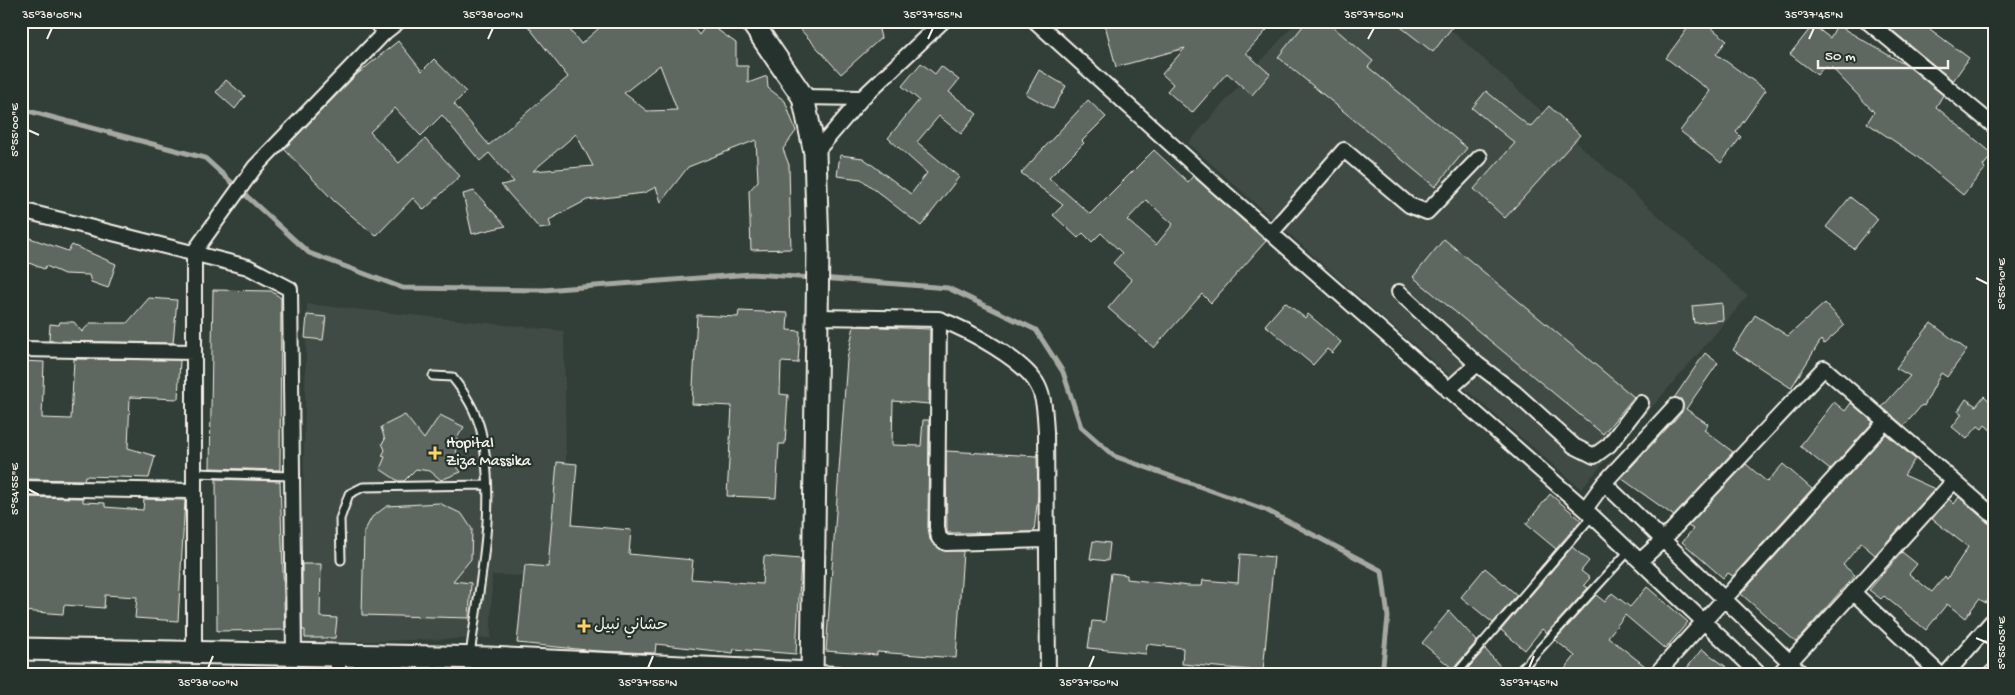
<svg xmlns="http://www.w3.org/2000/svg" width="2015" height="695" font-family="'Gochi Hand','Playpen Sans Arabic',sans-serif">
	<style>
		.built { fill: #404b44 }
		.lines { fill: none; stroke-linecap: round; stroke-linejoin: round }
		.stream { stroke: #a6a9a1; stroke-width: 5 }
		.building { fill: #5f6861; stroke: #f4f1e8; fill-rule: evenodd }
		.lane-casing { stroke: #f4f1e8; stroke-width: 11 }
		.street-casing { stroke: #f4f1e8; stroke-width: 18 }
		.primary-casing { stroke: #f4f1e8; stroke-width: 25 }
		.lane { stroke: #26332d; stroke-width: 7 }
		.street { stroke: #26332d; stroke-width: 14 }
		.primary { stroke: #26332d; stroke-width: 21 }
		.ticks { fill: none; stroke: #f4f1e8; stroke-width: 2 }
		.poi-dot { fill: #ffd166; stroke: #26332d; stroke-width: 2 }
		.labels { text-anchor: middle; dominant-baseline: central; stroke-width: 4.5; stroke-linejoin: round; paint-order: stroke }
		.poi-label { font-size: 16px; fill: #f4f1e8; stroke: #26332d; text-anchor: start }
		.neatline { fill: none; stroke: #f4f1e8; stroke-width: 2 }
		.ticks-label { font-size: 12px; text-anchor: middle; fill: #f4f1e8 }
	</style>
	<rect width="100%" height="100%" fill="#323e38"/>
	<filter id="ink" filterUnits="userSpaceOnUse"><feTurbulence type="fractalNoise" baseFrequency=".02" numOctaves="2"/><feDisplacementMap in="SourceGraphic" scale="10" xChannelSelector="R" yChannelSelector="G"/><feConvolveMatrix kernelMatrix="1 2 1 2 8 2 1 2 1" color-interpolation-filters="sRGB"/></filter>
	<g filter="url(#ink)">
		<path class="built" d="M1297,21H1441L1748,296L1581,489L1367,304L1188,143Z
			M307,304L564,331L568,577L492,575L491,638L300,643Z"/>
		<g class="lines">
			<path class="stream" d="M21,109L205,158L309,253L403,288L543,290L751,274L813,278
				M821,278L948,288L1036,330L1063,372L1081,427L1114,456L1266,510L1382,571L1388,617L1382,674"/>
		</g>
		<path class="building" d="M524,21H563L581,44L607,21H689L699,35L708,23L736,43V66H748V83L767,76L768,88L785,101L796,131L783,149L789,165L791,249L751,250L749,191L758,181L756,140L688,167L661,202L656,187L644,193L587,200L549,220L551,227L540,229L501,185L514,182L489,153L480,161L442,115L421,136L395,108L370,132L399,163L425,139L460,176L424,210L413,198L376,236L334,201L284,149L355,76L398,41L422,71L434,59L466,92L454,104L489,145L568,77ZM660,65L677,110L647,111L624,93ZM576,134L593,166L533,171Z
			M806,21H877L881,38L841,74L799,28Z
			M1104,21H1275L1246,53L1270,74L1252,95L1227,73L1192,113L1167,91L1173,84L1162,74L1185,48L1116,67Z
			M1307,21H1326L1373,61L1368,67L1467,148L1435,187L1278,57Z
			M1393,21H1457L1433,52Z
			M1693,21H1702L1727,40L1716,54L1766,90L1736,132L1741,137L1721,163L1680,131L1710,91L1666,58Z
			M1881,21H1919L1969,58L1953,81Z
			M1813,25L1830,38L1837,25L1909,67L1943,95L1936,107L1993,154L1983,166L1985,169L1963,195L1915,155L1867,123L1874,112L1831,67L1829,69L1825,66L1817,75L1790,54Z
			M921,63L935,74L941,66L959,80L949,92L977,114L961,134L939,116L917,142L959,177L921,226L861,179L837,176L840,155L863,158L911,194L927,173L888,138L919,100L902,86Z
			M1039,70L1066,86L1053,109L1026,94Z
			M226,80L245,96L235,109L216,92Z
			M1486,91L1530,127L1549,106L1580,135L1505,218L1474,189L1515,143L1472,108Z
			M1088,100L1106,117L1082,141L1084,143L1049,178L1090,214L1154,150L1188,182L1193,176L1266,241L1211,303L1202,294L1154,348L1108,308L1132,280L1113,263L1122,253L1101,233L1092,242L1083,233L1078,238L1053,215L1063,205L1021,173ZM1146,200L1173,224L1156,245L1127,220Z
			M474,191L506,226L472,234L463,194Z
			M1850,197L1878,219L1854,249L1826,227Z
			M21,235L68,251L72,245L116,264L108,288L91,282L89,275L64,274L46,266L44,269L29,263L21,252Z
			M1444,239L1634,397L1603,434L1413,277Z
			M213,290L271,291L281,298L280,470L210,468Z
			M149,298L177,300L173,343L49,341L50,324L59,325L60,322H74L82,332L90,323H127Z
			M1285,302L1305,318L1308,314L1341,342L1332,353L1327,349L1313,365L1265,325Z
			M1722,303L1723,320L1694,323L1692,306Z
			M1825,303L1845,325L1824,344L1821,340L1791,388L1733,350L1755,315L1788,336Z
			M739,311L788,313L787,330L800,331L798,363L781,362L780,394L788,395L785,444H779L776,498L727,496L732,406L692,404L697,315L738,317Z
			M307,315L326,317L323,340L305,338Z
			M1931,323L1967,350L1947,377L1941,373L1924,406L1922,405L1904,426L1882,407L1910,376L1896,368Z
			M854,326L930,329L929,404L893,401L892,445L921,446L923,420H929L928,527L930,540L941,550L963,551L956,658L877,652V655L826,651L847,359Z
			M1705,353L1718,363L1686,409L1708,424L1704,430L1733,452L1674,516L1621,478L1682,412L1683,403L1681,399L1674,398Z
			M74,359L180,360L178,399L130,397L128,448L155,456L149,478L85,476L84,480L21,479V361L44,362L42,418L71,419Z
			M1984,396L1994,405V433L1985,425L1982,429L1978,426L1967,439L1952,427L1962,414L1958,411L1966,399L1976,406Z
			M1834,402L1845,411L1851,403L1873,422L1830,470L1800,446Z
			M405,415L424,439L440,415L464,427L457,438L459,447L456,451L459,456L455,464L461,472L441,480L430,471L416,469L404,481H398L380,469L385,457L382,456L385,450L382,443L385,440L381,427Z
			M1886,434L1915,459L1904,475L1935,489L1875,555L1861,543L1843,565L1855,575L1796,642L1741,594Z
			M946,451L1037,456L1038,495L1034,532L947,533Z
			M557,462L577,464L572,525L631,530L629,554L693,560L691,579L762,584L764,556L801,559L796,654L734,649L733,653L656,644L655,653L597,651L517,643L525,565L548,567Z
			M1746,464L1767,482L1783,464L1812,489L1733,576L1728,573L1723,578L1682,542L1693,529L1688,526Z
			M216,479L280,481L285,630L217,631Z
			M1550,494L1581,520L1533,576L1556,549L1526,524Z
			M21,497L83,498V502L105,503V507L143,510L144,499L185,500L178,621L135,618L137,597L105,595L104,608L64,605L63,614L21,611Z
			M1959,497L1988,523L1994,525V591L1986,603L1979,599L1965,618L1947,604L1926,630L1884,596L1881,599L1869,590L1902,552L1917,564L1909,574L1932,592L1945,576L1947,579L1968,547L1932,519L1949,499L1954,504Z
			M439,503L462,514L472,529L471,559L453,581L471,583L469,618L362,615L364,532L372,517L387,506Z
			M1093,541L1110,543L1108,561L1090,559Z
			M1572,547L1589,561L1581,571L1590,578L1584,585L1588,588L1547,633L1542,629L1525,650L1501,630Z
			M1240,554L1274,557L1263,671L1182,664L1183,648L1147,644L1146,654L1088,648L1092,621L1105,622L1111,573L1127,575V579L1189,586H1202L1203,580L1238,583Z
			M302,564H321L320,617L337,618L335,638H305V630H302Z
			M1485,568L1517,595L1493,623L1461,597Z
			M1647,587L1688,622L1665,649L1625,615L1608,637L1649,669L1647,674H1561L1575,656L1555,640L1596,595L1605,602L1612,593L1630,607Z
			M1449,611L1477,641L1453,669L1422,643Z
			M1485,649L1507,674H1463Z
			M1702,649L1736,674H1695L1687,668Z"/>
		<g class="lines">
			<g class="lane-casing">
				<path id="lane" d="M433,376L452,377C465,393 476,411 481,431C498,505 479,583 470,656
					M194,473L292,476
					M341,560L340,519L349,494L363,487L486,485
					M1456,674L1592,516
					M1517,674L1629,551"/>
			</g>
			<g class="street-casing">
				<path id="street" d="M375,21L385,32
					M1035,21L1217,186L1585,509L1759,674
					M1867,21L1994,126
					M803,97L862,98
					M815,153L862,98L943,21
					M21,210L248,267L290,289L294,655
					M1271,233L1344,150L1409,205L1427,212L1480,157
					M1399,292L1477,364
					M817,317L939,319L937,527L939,538L946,543L1045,540
					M939,319C966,329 1025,360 1038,386C1045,400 1045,417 1046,432L1048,674
					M21,349L194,352
					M1448,390L1477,364L1514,392L1574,446L1594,456L1609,445L1641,403
					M1604,483L1802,674
					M21,488L194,491
					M1585,509L1604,483L1675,406
					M1640,561L1663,540L1824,368L1994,516
					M1853,592L1940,674
					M1984,631L1994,640
					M194,652V252L255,167L385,32L399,21
					M488,658V674
					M812,673L838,674
					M338,674V656
					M1656,674L1886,421
					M1779,674L1954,481
					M1946,674L1994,619
					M1991,674L1994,671"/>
			</g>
			<g class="primary-casing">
				<path id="primary" d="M751,21L803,97L815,153L818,249L812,674
					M21,649L488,658L812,673"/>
			</g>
			<use href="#lane" class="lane"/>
			<use href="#street" class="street"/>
			<use href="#primary" class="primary"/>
		</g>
	</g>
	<path class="ticks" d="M47,39L52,28M488,39L493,28M928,39L933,28M1368,39L1374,28M1809,39L1814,28M28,130L39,135M1976,278L1988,284M28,489L39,495M1976,638L1988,643M208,668L213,656M648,668L653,656M1089,668L1094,656M1529,668L1534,656"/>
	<g class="poi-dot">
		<path d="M432.5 445.5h5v5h5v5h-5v5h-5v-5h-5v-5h5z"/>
		<path d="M581.5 618.5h5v5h5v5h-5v5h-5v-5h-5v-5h5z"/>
	</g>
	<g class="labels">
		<g class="poi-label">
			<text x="446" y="444">Hopital<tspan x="446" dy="18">Ziza Massika</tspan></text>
			<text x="594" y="626">حشاني نبيل</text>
		</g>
	</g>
	<rect width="2015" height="695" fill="none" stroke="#26332d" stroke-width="55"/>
	<path d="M1818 60v8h130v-8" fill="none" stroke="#f4f1e8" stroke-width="2.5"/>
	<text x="1825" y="60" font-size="15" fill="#f4f1e8" stroke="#26332d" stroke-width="4" paint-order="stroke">50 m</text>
	<rect x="28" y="28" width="1960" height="640" class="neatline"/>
	<g class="ticks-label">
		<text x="52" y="18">35°38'05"N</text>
		<text x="493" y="18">35°38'00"N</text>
		<text x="933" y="18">35°37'55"N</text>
		<text x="1374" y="18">35°37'50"N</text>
		<text x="1814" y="18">35°37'45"N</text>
		<text transform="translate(14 130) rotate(-90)" y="4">5°55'00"E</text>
		<text transform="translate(2001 284) rotate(-90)" y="4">5°55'10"E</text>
		<text transform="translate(14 489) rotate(-90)" y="4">5°54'55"E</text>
		<text transform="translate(2001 643) rotate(-90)" y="4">5°55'05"E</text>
		<text x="208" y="686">35°38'00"N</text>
		<text x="648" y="686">35°37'55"N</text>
		<text x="1089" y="686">35°37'50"N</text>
		<text x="1529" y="686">35°37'45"N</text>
	</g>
</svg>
